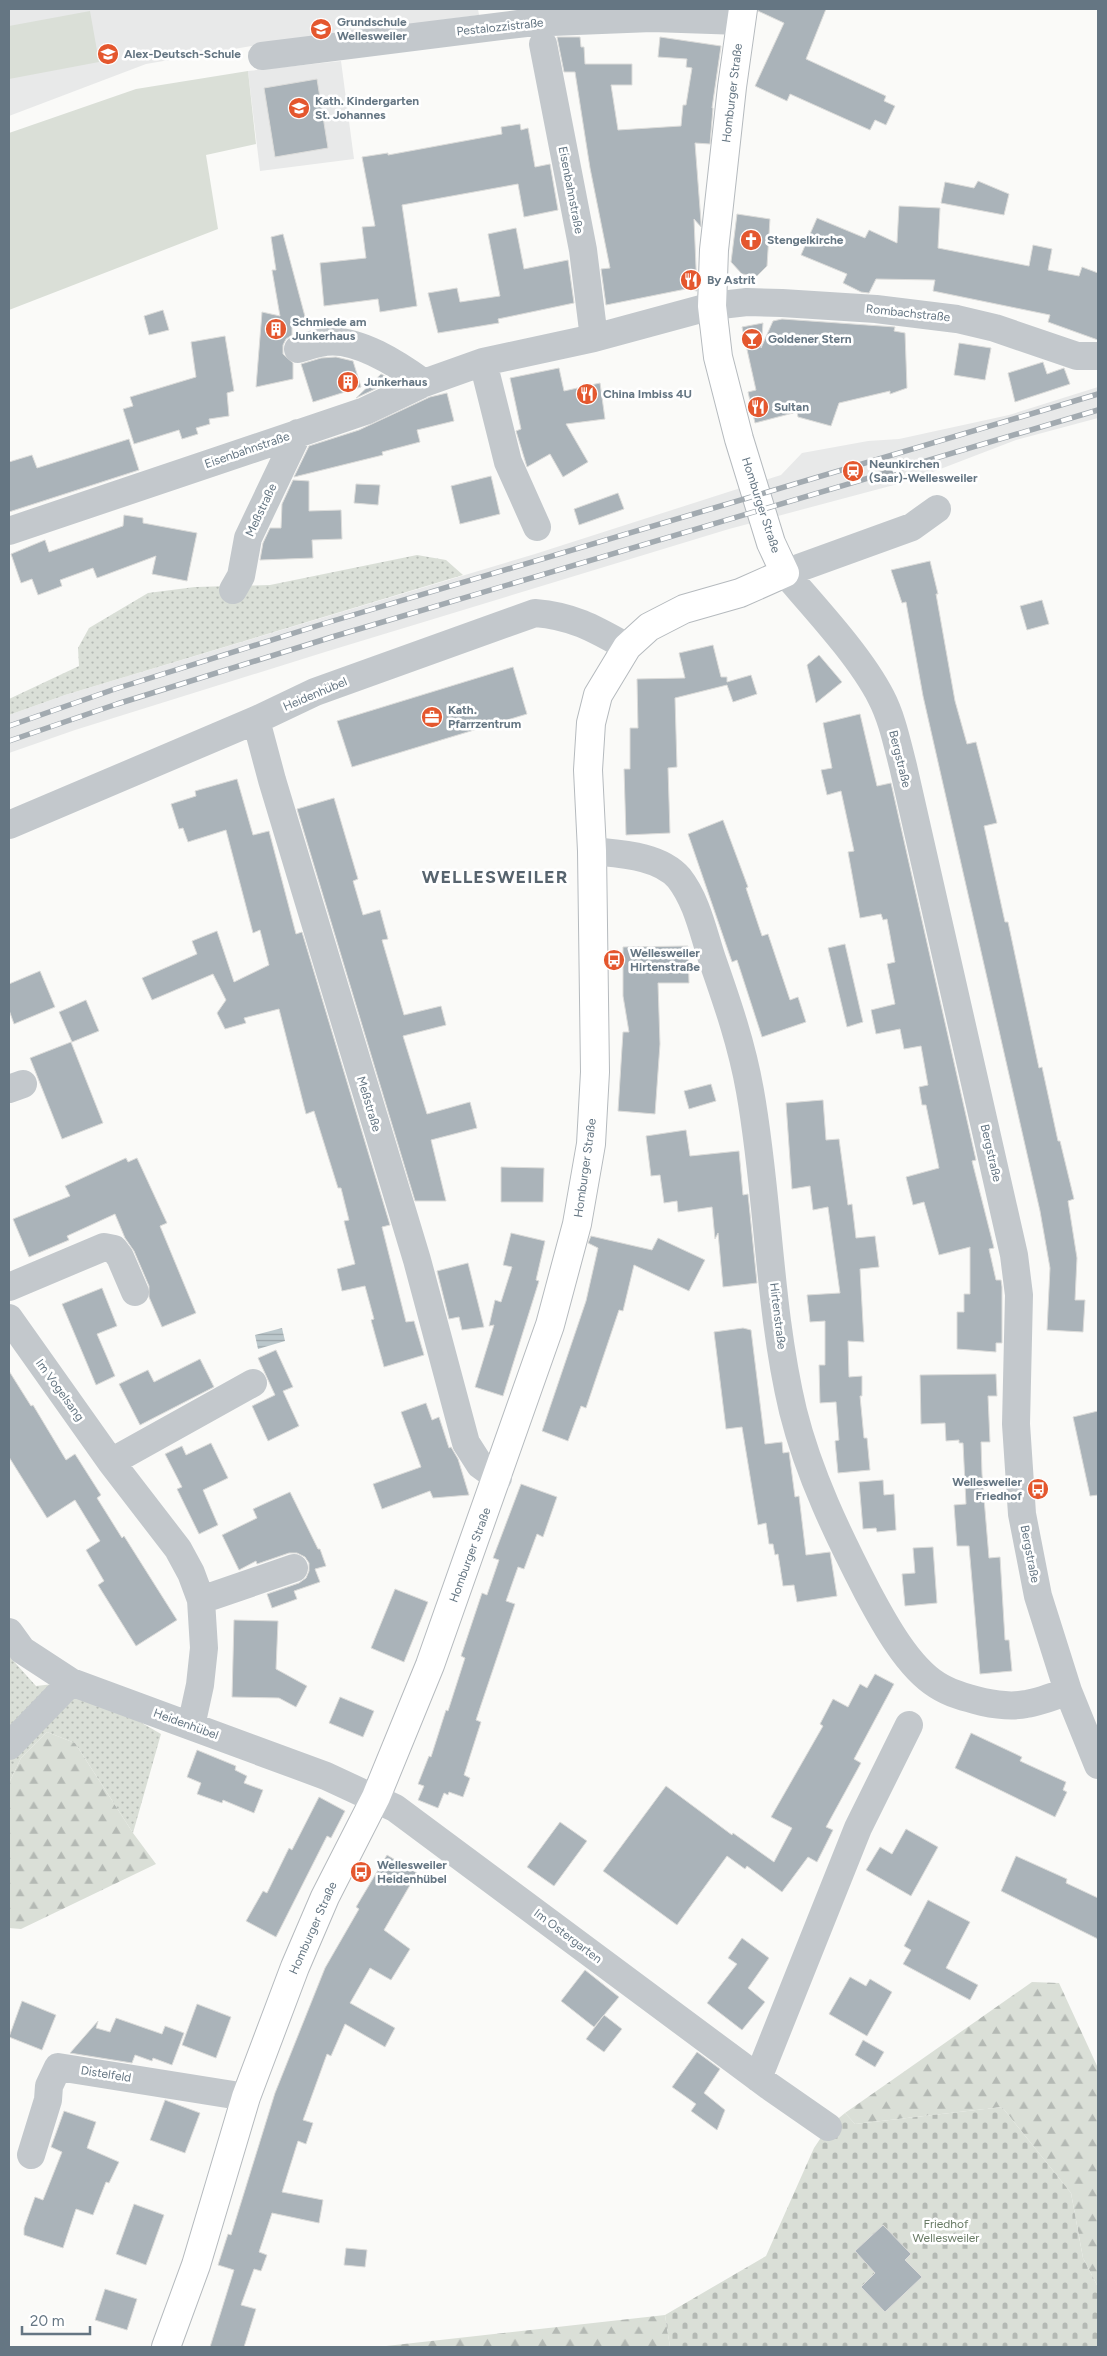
<svg xmlns="http://www.w3.org/2000/svg" width="1107" height="2356" font-family="Figtree,sans-serif">
	<style>
		.built { fill: #e8e9e9 }
		.grass { fill: url(#grass-dots) }
		.forest { fill: url(#forest-firs) }
		.cemetery { fill: url(#cemetery-stones) }
		.garden { fill: #dadfd7 }
		.water { fill: url(#water-rules) }
		.building { fill: #aab3b9; stroke: #dcdcda }
		.lines { fill: none; stroke-linecap: round; stroke-linejoin: round }
		.major-casing { stroke: #b5babe; stroke-width: 30 }
		.minor { stroke: #c3c8cc; stroke-width: 28 }
		.major { stroke: #fff; stroke-width: 28 }
		.rail-casing { stroke: #a2aab0; stroke-width: 5.5 }
		.rail { stroke: #fff; stroke-width: 4; stroke-dasharray: 11; stroke-linecap: butt }
		.labels { text-anchor: middle; dominant-baseline: central; stroke-width: 5; stroke-linejoin: round; paint-order: stroke }
		.poi-label { font-size: 12px; font-weight: bold; fill: #657683; stroke: #fff; text-anchor: start }
		.street-label { font-size: 12px; fill: #657683; stroke: #fff }
		.park-label { font-size: 12px; fill: #687a64; stroke: #fff }
		.district-label { font-size: 18px; font-weight: bold; letter-spacing: 1px; fill: #57646e; stroke: #fff }
	</style>
	<defs>
		<pattern id="grass-dots" width="8" height="8" patternUnits="userSpaceOnUse" patternTransform="scale(1.25)"><rect width="8" height="8" fill="#dadfd7"/><path d="M2 2h.1M6 6h.1" fill="none" stroke="#b4b9b4" stroke-width="1.8" stroke-linecap="round"/></pattern>
		<pattern id="forest-firs" width="22" height="20" patternUnits="userSpaceOnUse" patternTransform="scale(1.25)"><rect width="22" height="20" fill="#dadfd7"/><path d="M5 1l3.5 6h-7zM16 11l3.5 6h-7z" fill="#b4b9b4"/></pattern>
		<pattern id="cemetery-stones" width="16" height="16" patternUnits="userSpaceOnUse" patternTransform="scale(1.25)"><rect width="16" height="16" fill="#dadfd7"/><path d="M2 7V4a2 2 0 0 1 4 0v3zM10 15v-3a2 2 0 0 1 4 0v3z" fill="#b4b9b4"/></pattern>
		<pattern id="water-rules" width="6" height="5" patternUnits="userSpaceOnUse" patternTransform="scale(1.25)"><rect width="6" height="5" fill="#bbc7cb"/><path d="M0 2.5h6" fill="none" stroke="#9ca6aa"/></pattern>
	</defs>
	<rect width="100%" height="100%" fill="#fafaf8"/>
	<path class="built" d="M9,9H478L479,15L270,43L146,64L9,116Z
		M341,61L354,159L260,171L248,71Z
		M1098,387V418L1016,440L909,481L729,529L325,652L75,730L9,753V715L65,695L535,554L781,475L802,453L868,441L899,439L1009,415Z"/>
	<path class="grass" d="M417,555L446,560L463,575L65,695L9,715V699L79,666L78,648L89,628L148,593L195,587L270,585Z
		M9,1656L36,1686L71,1682L161,1734L133,1833L75,1743L47,1732L21,1758L9,1783Z"/>
	<path class="forest" d="M47,1732L75,1743L133,1833L156,1864L21,1929L9,1928V1783L21,1758Z
		M1032,1982L1059,1983L1098,2068V2287L1083,2258L1071,2193L1002,2107L855,2124L845,2113Z
		M665,2315L670,2347H377Z"/>
	<path class="cemetery" d="M1002,2107L1071,2193L1083,2258L1098,2287V2347H670L665,2315L766,2256L814,2148L828,2127L845,2113L855,2124Z"/>
	<path class="garden" d="M90,11L99,62L9,79V26Z
		M248,71L256,144L206,155L218,229L9,310V133L136,89Z"/>
	<path class="water" d="M282,1328L285,1341L258,1349L255,1335Z"/>
	<path class="building" d="M758,9H826L806,59L886,96L884,101L895,106L886,125L875,120L870,130L790,94L787,101L755,86L784,23L758,11Z
		M557,37H580L581,47H584L585,64H632V85H611L618,130L681,126L683,105H686L692,68L686,67L687,59L658,57L660,37L721,46L712,108H713L710,144L695,143L701,222V227L694,219L697,291L686,289L606,305L601,269L610,268L590,168L575,72H564Z
		M317,79L328,148L275,157L264,88Z
		M520,124L521,130L528,128L535,167L550,164L558,210L524,217L518,184L402,205L417,306L380,312L378,299L324,306L320,263L366,258L362,227L375,226L362,157L388,153V155L502,134L501,127Z
		M978,181L1009,194L1004,215L941,203L945,182L974,188Z
		M899,206L940,208L938,248L1029,266L1033,245L1052,249L1048,270L1079,276L1082,267L1098,273V340L1048,322L1050,315L933,291L935,280L876,279L869,293L861,292L843,283L847,274L801,255L817,218L865,238L869,230L897,243Z
		M737,214L770,219L767,266L757,276L742,274L731,262Z
		M516,228L524,269L568,260L574,303L498,319L499,323L438,333L428,293L457,288L460,302L500,296L488,234Z
		M283,234L307,324L292,326V335L286,339L283,345V354L293,363V379L256,387L262,312L280,316L272,270H276L271,237Z
		M163,310L169,330L149,335L144,316Z
		M782,319L895,327L894,331L905,333L907,388L890,394V391L839,403L831,426L798,417L797,412L755,423L748,392L756,390L742,327L763,323L761,348L773,321Z
		M225,336L234,391L227,393L229,416L209,419L210,424L196,428L198,434L182,439L179,430L134,444L123,409L133,406L130,397L196,377L191,342Z
		M959,343L991,348L985,380L954,375Z
		M336,357L353,361L361,387L313,402L301,364L321,358Z
		M1043,362L1047,374L1064,368L1070,384L1015,402L1008,373Z
		M559,368L564,391L600,383L605,419L566,424L588,462L563,477L550,454L527,467L516,431L521,429L510,378Z
		M381,374L387,377L388,383L356,398Z
		M447,393L454,421L417,430L420,442L382,452L383,455L294,477L309,446L359,430L430,397Z
		M129,439L139,470L9,512V462L32,455L37,468Z
		M491,476L500,514L460,524L451,486Z
		M293,480L309,481V511L341,510L342,539L312,540L313,558L260,560L263,543L270,528H281L282,504Z
		M356,484L380,485L378,505L354,503Z
		M618,493L624,509L579,525L574,509Z
		M124,515L143,518V523L197,533L187,581L152,574L156,556L97,578L93,568L60,580L62,586L38,595L32,579L21,583L11,554L45,540L49,552L123,526Z
		M930,561L938,594H936L955,701L967,744L976,742L997,823L984,826L1005,922H1008L1039,1068L1042,1067L1058,1141H1060L1074,1199L1068,1201L1077,1258L1075,1300H1085L1083,1332L1047,1330L1050,1268L1040,1211L923,696L906,602L902,603L891,570Z
		M1042,600L1049,624L1027,630L1020,606Z
		M713,645L721,677H727V682L751,675L757,694L733,702L727,685L675,698L677,767L668,768L670,833L626,835L624,769H630V728H638L637,679L685,678L679,653Z
		M819,655L842,682L816,703L807,665Z
		M513,667L527,714L352,767L337,721Z
		M860,714L877,786L891,783L976,1160L972,1161L994,1248L989,1249L996,1280H1001L1002,1287V1343H996V1352L957,1349V1312H964V1294H970V1247L939,1255L924,1202L913,1205L906,1177L939,1168L926,1105H922L919,1087L928,1085L921,1046L904,1049L900,1029L876,1034L871,1010L895,1004L887,964L895,962L887,919L883,920L881,914L860,918L848,852L854,851L841,791L827,795L821,770L832,768L823,723Z
		M237,779L253,835L269,831L296,934L302,932L390,1225L382,1227L406,1322L414,1321L424,1355L384,1367L371,1320L374,1319L365,1286L342,1291L337,1269L355,1264L344,1221L349,1220L341,1188H338L314,1111L306,1114L279,1009L244,1018L246,1023L225,1029L217,1013L226,1000L213,974L152,1000L142,978L197,954L192,941L217,931L234,982L269,965L260,930L253,933L226,830L188,842L183,828L179,829L171,804L196,796L195,791Z
		M334,798L358,879L353,881L363,915L380,910L388,939L382,940L404,1015L441,1006L446,1025L403,1036L427,1114L470,1102L477,1128L431,1140L446,1201H415L297,809Z
		M723,820L748,887L746,888L762,936L768,934L790,1000L798,997L806,1022L762,1037L737,960L732,962L688,834Z
		M845,944L863,1022L847,1027L828,948Z
		M688,946L689,983H658L660,1044L655,1114L618,1111L623,1032H629L623,996V947Z
		M40,971L55,1007L14,1024L9,1010V984Z
		M86,1000L99,1031L72,1042L59,1012Z
		M71,1042L103,1123L62,1139L30,1058Z
		M711,1084L716,1101L689,1109L684,1091Z
		M823,1100L826,1140L839,1139L848,1205L852,1204L856,1238L875,1236L879,1267L860,1269L864,1342L848,1341L849,1377L862,1376V1396H860L864,1438H867L870,1470L838,1473L835,1441L839,1440L836,1402L820,1403L819,1365H825V1321L810,1322L807,1295L840,1293L828,1207L813,1210L810,1186L792,1189L786,1103Z
		M686,1130L690,1156L739,1151L743,1195L748,1194L757,1283L723,1287L718,1233L715,1239L712,1207L678,1212L677,1201L664,1203L660,1175L651,1176L646,1136Z
		M126,1158L128,1162L137,1158L167,1223L160,1226L196,1313L162,1327L149,1297V1286L134,1251L125,1238L115,1214L67,1236L69,1240L29,1257L13,1219L70,1196L65,1186Z
		M501,1167L544,1168L543,1202H501Z
		M511,1233L545,1241L536,1280L539,1281L503,1396L475,1387L494,1325L489,1326L495,1300L501,1302L512,1267L503,1265Z
		M591,1236L652,1250L658,1238L705,1260L689,1291L634,1265L623,1311L619,1310L586,1408L581,1406L568,1441L542,1431L586,1301L598,1248L588,1243Z
		M468,1263L484,1327L462,1330L459,1317L449,1319L437,1271Z
		M102,1288L117,1326L97,1334L115,1376L96,1385L62,1304Z
		M743,1328L751,1330L765,1444L782,1442L783,1453L789,1452L795,1497L799,1496L806,1555L830,1552L837,1596L797,1602L794,1585L783,1586L778,1554L775,1555L773,1544H769L766,1523L758,1525L742,1427L726,1429L714,1332Z
		M276,1350L293,1387L283,1391L299,1426L268,1441L252,1406L275,1395L258,1358Z
		M200,1359L214,1387L140,1425L119,1384L148,1370L154,1382Z
		M9,1371L31,1406L33,1405L66,1460L75,1454L101,1495L97,1498L122,1538L124,1536L177,1620L136,1646L98,1585L104,1581L86,1550L100,1541L75,1500L47,1518L9,1457Z
		M996,1374L997,1396H988L990,1442H981L982,1474L989,1558L1000,1557L1005,1640H1009L1012,1671L980,1674L969,1546H957L954,1505L966,1504L963,1443H959V1440L946,1441L945,1423L921,1424L920,1375Z
		M426,1403L432,1420L439,1417L449,1448L451,1447L458,1459L469,1495L433,1498L430,1491L382,1509L373,1484L421,1467L401,1412Z
		M1098,1411V1495L1090,1496L1073,1417Z
		M211,1443L228,1478L203,1490L218,1525L199,1534L177,1489L182,1487L165,1454L182,1446L186,1455Z
		M883,1480L884,1495L894,1494L896,1530L877,1532L876,1528L863,1529L859,1482Z
		M521,1484L557,1497L543,1537L537,1534L524,1569L518,1567L506,1601L515,1604L476,1720L481,1722L464,1775L470,1778L463,1797L449,1792L448,1795L444,1793L438,1808L418,1800L424,1786L418,1784L429,1756L431,1757L446,1710L448,1711L465,1658L461,1656L482,1593L487,1595L499,1560L493,1558Z
		M290,1492L318,1549H320L326,1566L315,1569L320,1582L294,1591L297,1599L272,1608L267,1594L299,1583L306,1578L309,1571V1563L305,1557L297,1553H289L257,1564L256,1561L239,1570L222,1535L257,1518L253,1509Z
		M933,1547L937,1603L905,1606L902,1574L915,1573L913,1548Z
		M395,1589L428,1602L404,1662L371,1648Z
		M234,1620L278,1621L276,1669L307,1686L296,1707L279,1698L232,1697Z
		M875,1674L894,1684L854,1759L861,1763L826,1827L833,1830L817,1862L808,1857L782,1892L747,1866L745,1869L727,1856L677,1925L603,1871L666,1786L732,1835L733,1833L774,1862L792,1828L771,1817L823,1726L820,1724L833,1699L848,1707L860,1684L867,1688Z
		M340,1697L374,1711L363,1737L329,1723Z
		M971,1733L1022,1757L1020,1761L1066,1782L1063,1790L1067,1792L1055,1817L955,1768Z
		M197,1750L236,1766L235,1770L247,1776L244,1783L263,1790L254,1813L223,1800L222,1803L197,1794L201,1783L187,1777Z
		M319,1797L345,1811L331,1838L327,1836L276,1937L246,1921L263,1891L267,1893L289,1848L292,1850Z
		M560,1822L587,1841L554,1886L527,1867Z
		M906,1829L938,1847L911,1896L866,1870L880,1847L892,1854Z
		M387,1855L417,1873L384,1930L410,1949L391,1980L370,1968L350,2003L395,2028L385,2047L345,2024L331,2056L327,2054L303,2120L313,2123L306,2144L298,2141L282,2192L323,2200L319,2223L272,2213L259,2252L267,2255L261,2271L254,2269L241,2305L256,2309L244,2347H210L234,2270L218,2265L228,2234L231,2235L275,2093L325,1968L359,1909L356,1907Z
		M1016,1856L1067,1879L1066,1883L1098,1898V1939L1001,1891Z
		M928,1900L970,1922L946,1968L978,1985L970,2000L903,1964L911,1950L904,1946Z
		M742,1938L769,1958L748,1988L765,2002L742,2030L707,2003L737,1964L728,1958Z
		M585,1970L619,1997L594,2027L561,2001Z
		M850,1977L866,1986L870,1979L892,1992L867,2036L829,2014Z
		M22,2001L56,2015L42,2050L9,2037Z
		M197,2004L231,2017L216,2058L182,2045Z
		M604,2015L622,2029L604,2052L586,2039Z
		M116,2018L162,2034L165,2026L184,2033L172,2065L153,2058L152,2061L135,2055L132,2063L70,2053L98,2021L96,2028L110,2032Z
		M863,2040L884,2052L875,2067L855,2055Z
		M697,2052L720,2069L704,2093L725,2110L717,2130L691,2111L696,2104L672,2087Z
		M165,2100L200,2113L185,2153L150,2140Z
		M64,2111L96,2122L87,2148L119,2162L109,2183L106,2182L93,2215L76,2209L63,2248L24,2235V2228L35,2197L43,2200L62,2152L51,2147Z
		M134,2204L164,2215L146,2265L116,2254Z
		M883,2225L911,2254L905,2260L922,2277L885,2312L861,2287L875,2273L855,2251Z
		M346,2248L367,2250L365,2267L344,2265Z
		M105,2289L137,2299L127,2330L95,2320Z"/>
	<g class="lines">
		<g class="major-casing">
			<path id="major" d="M166,2347L196,2265L246,2097L295,1967L325,1897L376,1797L430,1665L550,1325L577,1224L591,1144L595,1072L592,851L588,770L591,723L598,695L627,647L649,627L684,609L740,593L785,573L771,543L739,439L718,357L712,306L714,250L732,87L743,9"/>
		</g>
		<path class="minor" d="M543,44L583,250L594,338
			M262,56L526,23L652,18L741,21
			M298,349C307,346 316,343 325,342C357,337 399,365 424,383
			M483,362L508,462L537,527
			M937,509L912,527L785,573C815,608 860,656 881,697C892,718 897,743 903,766L1014,1255L1019,1295L1016,1424L1022,1514L1038,1596L1068,1691L1098,1765
			M9,531L365,411L424,383L483,362L594,338L712,306L747,302L782,303L876,309L957,319L995,328L1077,356H1098
			M233,590L241,576L248,538L298,433
			M256,720L272,780L417,1260L466,1443L480,1465L498,1478
			M9,825L256,720L315,692L535,613C573,616 595,629 627,647
			M592,851C619,854 659,855 679,878C697,901 703,932 712,959C727,1002 742,1045 750,1091C769,1197 768,1306 793,1411C809,1475 838,1535 868,1593C884,1623 908,1667 937,1685C951,1694 966,1698 983,1702C997,1705 1012,1707 1026,1704C1040,1702 1055,1696 1068,1691
			M9,1089L23,1084
			M9,1287L104,1247L114,1249L120,1257L135,1292
			M9,1318L111,1462L178,1549L191,1573L201,1600L204,1648L200,1685L191,1726
			M111,1462L253,1383
			M201,1600L294,1568
			M9,1632L22,1650L71,1682L326,1776L395,1808L769,2086L828,2127
			M9,1746L71,1682
			M758,2078L858,1828L909,1725
			M31,2155L48,2100L49,2086L58,2067L246,2097"/>
		<use href="#major" class="major"/>
		<g class="rail-casing">
			<path id="rail" d="M9,726L115,689L326,623L1098,394
				M9,741L117,704L332,637L1098,410"/>
		</g>
		<use href="#rail" class="rail"/>
	</g>
	<defs>
		<g id="school-disc" transform="scale(1.125)"><circle r="9.5" fill="#e4572e" stroke="#fff"/><path d="M0-5L7-2L0 1L-7-2ZM-4 1L0 2.5L4 1V4Q0 6-4 4Z" fill="#fff"/></g>
		<g id="church-disc" transform="scale(1.125)"><circle r="9.5" fill="#e4572e" stroke="#fff"/><path d="M-1.2-6h2.4v3.5h3.3v2.4h-3.3V6h-2.4V-.1h-3.3v-2.4h3.3Z" fill="#fff"/></g>
		<g id="restaurant-disc" transform="scale(1.125)"><circle r="9.5" fill="#e4572e" stroke="#fff"/><path d="M-5-6h1v4h1v-4h1v4h1v-4h1v5L-1.5 .5V6h-2V.5L-5-1ZM5-6V6H3V1.5H1.5Q1.5-4 5-6Z" fill="#fff"/></g>
		<g id="building-disc" transform="scale(1.125)"><circle r="9.5" fill="#e4572e" stroke="#fff"/><path d="M-4-6H4V6H1V3H-1V6H-4ZM-2.5-4.3h1.7v1.8h-1.7ZM.8-4.3h1.7v1.8H.8ZM-2.5-1h1.7V.8h-1.7ZM.8-1h1.7V.8H.8Z" fill="#fff"/></g>
		<g id="bar-disc" transform="scale(1.125)"><circle r="9.5" fill="#e4572e" stroke="#fff"/><path d="M-6-5H6L.8 .8V4.5H3.5V6h-7V4.5H-.8V.8Z" fill="#fff"/></g>
		<g id="station-disc" transform="scale(1.125)"><circle r="9.5" fill="#e4572e" stroke="#fff"/><path d="M-3-6H3Q5-6 5-4V2Q5 4 3 4L4.5 6H3L1.5 4h-3L-3 6H-4.5L-3 4Q-5 4-5 2V-4Q-5-6-3-6ZM-3.5-4v3h7v-3ZM-3.5 1v1.5H-2V1ZM2 1v1.5H3.5V1Z" fill="#fff"/></g>
		<g id="office-disc" transform="scale(1.125)"><circle r="9.5" fill="#e4572e" stroke="#fff"/><path d="M-6-3h4V-5.5h4V-3h4V5H-6ZM-1-4.5V-3h2v-1.5ZM-6 0V1H6V0Z" fill="#fff"/></g>
		<g id="bus-disc" transform="scale(1.125)"><circle r="9.5" fill="#e4572e" stroke="#fff"/><path d="M-5-6H5V4H4V6H2V4H-2V6H-4V4H-5ZM-3.5-4V0h7V-4ZM-3.5 1.2v1.5H-2V1.2ZM2 1.2v1.5H3.5V1.2Z" fill="#fff"/></g>
	</defs>
	<g fill-rule="evenodd">
		<use href="#school-disc" x="321" y="29"/>
		<use href="#school-disc" x="108" y="54"/>
		<use href="#school-disc" x="299" y="108"/>
		<use href="#church-disc" x="751" y="240"/>
		<use href="#restaurant-disc" x="691" y="280"/>
		<use href="#building-disc" x="276" y="329"/>
		<use href="#bar-disc" x="752" y="339"/>
		<use href="#building-disc" x="348" y="382"/>
		<use href="#restaurant-disc" x="587" y="394"/>
		<use href="#restaurant-disc" x="758" y="407"/>
		<use href="#station-disc" x="853" y="471"/>
		<use href="#office-disc" x="432" y="717"/>
		<use href="#bus-disc" x="614" y="960"/>
		<use href="#bus-disc" x="1038" y="1489"/>
		<use href="#bus-disc" x="361" y="1872"/>
	</g>
	<g class="labels">
		<g class="poi-label">
			<text x="337" y="22">Grundschule<tspan x="337" dy="14">Wellesweiler</tspan></text>
			<text x="124" y="54">Alex-Deutsch-Schule</text>
			<text x="315" y="101">Kath. Kindergarten<tspan x="315" dy="14">St. Johannes</tspan></text>
			<text x="767" y="240">Stengelkirche</text>
			<text x="707" y="280">By Astrit</text>
			<text x="292" y="322">Schmiede am<tspan x="292" dy="14">Junkerhaus</tspan></text>
			<text x="768" y="339">Goldener Stern</text>
			<text x="364" y="382">Junkerhaus</text>
			<text x="603" y="394">China Imbiss 4U</text>
			<text x="774" y="407">Sultan</text>
			<text x="869" y="464">Neunkirchen<tspan x="869" dy="14">(Saar)-Wellesweiler</tspan></text>
			<text x="448" y="710">Kath.<tspan x="448" dy="14">Pfarrzentrum</tspan></text>
			<text x="630" y="953">Wellesweiler<tspan x="630" dy="14">Hirtenstraße</tspan></text>
			<text x="1022" y="1482" text-anchor="end">Wellesweiler<tspan x="1022" dy="14">Friedhof</tspan></text>
			<text x="377" y="1865">Wellesweiler<tspan x="377" dy="14">Heidenhübel</tspan></text>
		</g>
		<g class="street-label">
			<text transform="translate(500 27) rotate(-6)">Pestalozzistraße</text>
			<text transform="translate(732 93) rotate(-83)">Homburger Straße</text>
			<text transform="translate(571 190) rotate(79)">Eisenbahnstraße</text>
			<text transform="translate(908 313) rotate(6)">Rombachstraße</text>
			<text transform="translate(247 450) rotate(-19)">Eisenbahnstraße</text>
			<text transform="translate(761 505) rotate(72)">Homburger Straße</text>
			<text transform="translate(261 510) rotate(-65)">Meßstraße</text>
			<text transform="translate(315 694) rotate(-23)">Heidenhübel</text>
			<text transform="translate(900 759) rotate(76)">Bergstraße</text>
			<text transform="translate(369 1104) rotate(73)">Meßstraße</text>
			<text transform="translate(991 1153) rotate(77)">Bergstraße</text>
			<text transform="translate(585 1168) rotate(-82)">Homburger Straße</text>
			<text transform="translate(778 1316) rotate(83)">Hirtenstraße</text>
			<text transform="translate(60 1390) rotate(54)">Im Vogelsang</text>
			<text transform="translate(1030 1554) rotate(79)">Bergstraße</text>
			<text transform="translate(470 1555) rotate(-70)">Homburger Straße</text>
			<text transform="translate(186 1724) rotate(20)">Heidenhübel</text>
			<text transform="translate(313 1928) rotate(-66)">Homburger Straße</text>
			<text transform="translate(568 1936) rotate(37)">Im Ostergarten</text>
			<text transform="translate(106 2074) rotate(9)">Distelfeld</text>
		</g>
		<g class="park-label">
			<text x="946" y="2224">Friedhof<tspan x="946" dy="14">Wellesweiler</tspan></text>
		</g>
		<g class="district-label">
			<text x="495" y="877">WELLESWEILER</text>
		</g>
	</g>
	<rect width="1107" height="2356" fill="none" stroke="#657683" stroke-width="20"/>
	<path d="M22 2326v8h68v-8" fill="none" stroke="#657683" stroke-width="2.5"/>
	<text x="30" y="2326" font-size="15" fill="#657683" stroke="#ffffff" stroke-width="4" paint-order="stroke">20 m</text>
</svg>
